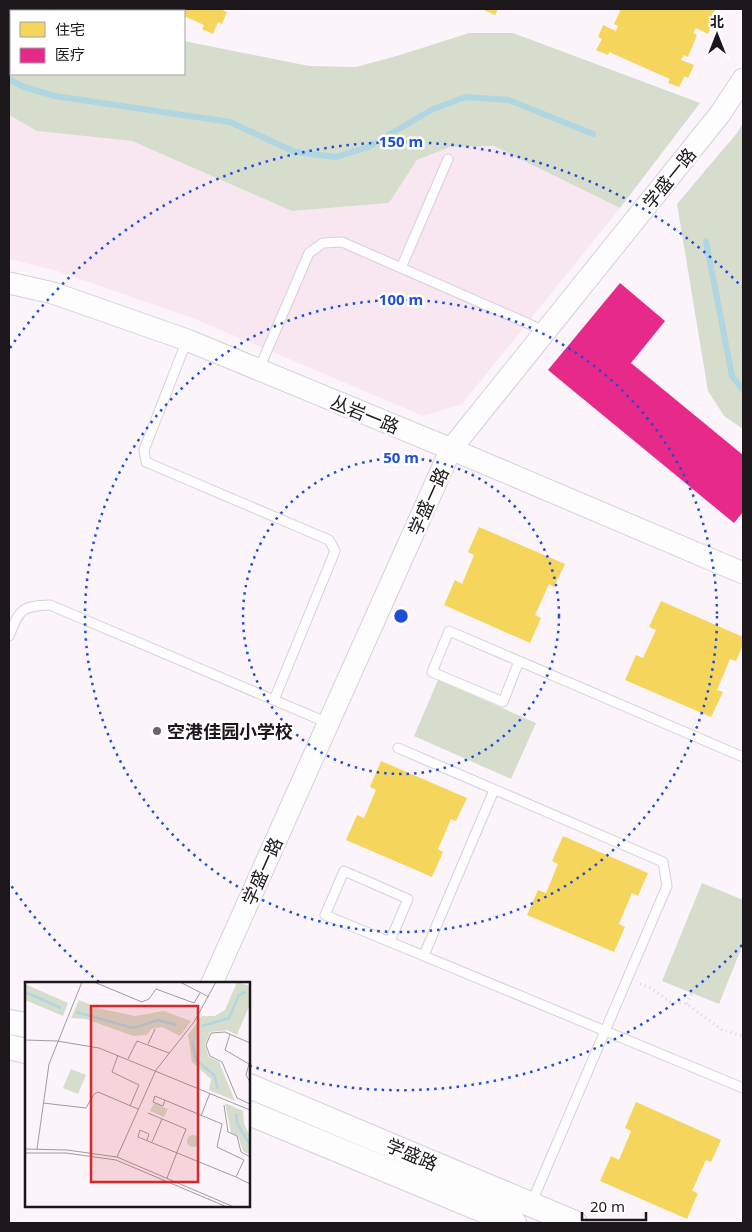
<svg xmlns="http://www.w3.org/2000/svg" width="752" height="1232" font-family="'Noto Sans','Noto Sans SC',sans-serif">
	<style>
		.commercial { fill: #f8e7f1 }
		.green { fill: #d6ddcd }
		.homes { fill: #f6d55c }
		.health { fill: #e7298a }
		.lines { fill: none; stroke-linecap: round; stroke-linejoin: round }
		.stream { stroke: #afd6e1; stroke-width: 6 }
		.service-casing { stroke: #d6d1d6; stroke-width: 11 }
		.tertiary-casing { stroke: #d6d1d6; stroke-width: 23 }
		.secondary-casing { stroke: #d6d1d6; stroke-width: 26 }
		.path { stroke: #d8d5d8; stroke-width: 3; stroke-dasharray: 1 4; stroke-linecap: butt }
		.service { stroke: #fefdfe; stroke-width: 9 }
		.tertiary { stroke: #fefdfe; stroke-width: 21 }
		.secondary { stroke: #fefdfe; stroke-width: 24 }
		.ring { fill: none; stroke: #1d4ed8; stroke-width: 2.5; stroke-dasharray: 2.5 5 }
		.poi-dot { fill: #696469; stroke: #fff; stroke-width: 2 }
		.labels { text-anchor: middle; dominant-baseline: central; stroke-width: 5; stroke-linejoin: round; paint-order: stroke }
		.street-label { font-size: 18px; fill: #1b171b; stroke: #fff }
		.poi-label { font-size: 18px; font-weight: bold; fill: #1b171b; stroke: #fff; text-anchor: start }
		.inset-river { fill: none; stroke: #afd6e1; stroke-width: 2.5 }
		.inset-road { fill: none; stroke: #a19ca1; stroke-width: 1 }
		.view { fill: #d62828; fill-opacity: 0.15; stroke: #d62828; stroke-width: 2.5 }
		.inset-edge { fill: none; stroke: #1b171b; stroke-width: 2.5 }
		.centre { fill: #1d4ed8; stroke: #fff; stroke-width: 2.5 }
		.ring-label { font-size: 15px; text-anchor: middle; font-weight: bold; fill: #1d4ed8; stroke: #fff; stroke-width: 5; stroke-linejoin: round; paint-order: stroke }
	</style>
	<rect width="100%" height="100%" fill="#fbf4fb"/>
	<path class="commercial" d="M9,115L37,131L132,141L292,211L389,203L417,160L450,147L494,146L620,208L462,404L423,416L195,319L57,271L9,259Z"/>
	<path class="green" d="M9,9H48L55,11H11V74H184V41L309,66L356,67L400,55L469,33H513L700,103L620,208L494,146L450,147L417,160L389,203L292,211L132,141L37,131L9,115Z
		M743,123V429L724,416L708,391L677,204L737,133Z
		M438,680L536,723L511,779L414,736Z
		M702,883L743,900V944L719,1004L662,981Z"/>
	<path class="homes" d="M167,9H220L227,12L222,24L218,22L213,34L202,29L204,25L184,16V11H172Z
		M482,9H498L495,15Z
		M621,9H715L710,20L713,21L708,34L696,28L693,33L697,35L688,57L684,55L681,60L694,65L688,78L685,76L679,87L668,83L670,79L609,52L608,55L596,50L602,39L598,37L603,25L616,31L618,26L614,24Z
		M479,527L565,564L554,587L549,584L535,615L541,618L530,643L444,605L455,580L462,584L474,555L468,552Z
		M661,601L743,637V645L736,661L730,659L717,690L723,692L711,717L625,680L636,655L643,658L656,630L649,627Z
		M381,761L467,798L456,821L451,819L438,849L443,852L432,877L346,840L357,815L364,818L376,790L370,787Z
		M563,836L648,873L638,896L632,893L619,924L625,927L614,952L527,915L538,890L546,893L558,864L552,861Z
		M636,1102L721,1140L711,1162L706,1160L692,1191L698,1193L687,1219L600,1181L611,1156L619,1160L631,1131L625,1128Z"/>
	<path class="health" d="M620,283L665,321L631,363L743,455V512L734,523L548,370Z"/>
	<g class="lines">
		<path class="stream" d="M9,79L24,87L55,96L230,122L295,152L336,157L368,147L433,109L466,97L509,100L593,134
			M706,241L732,376L743,390"/>
		<g class="service-casing">
			<path id="service" d="M401,268L448,159
				M187,340L144,450L146,462L329,540L335,551L274,700
				M259,369L309,253L323,243L342,242L545,331
				M9,636C20,610 20,606 50,605L328,723
				M519,661L503,702L432,672L449,631L743,757
				M398,748L663,862L667,886L531,1204
				M390,941L408,899L344,871L325,915L743,1088
				M424,955L494,790"/>
		</g>
		<g class="tertiary-casing">
			<path id="tertiary" d="M9,283L53,293L187,340L451,449L743,573
				M212,983L451,449L720,114L743,79"/>
		</g>
		<g class="secondary-casing">
			<path id="secondary" d="M9,1022L26,1025
				M9,1047L26,1051
				M249,1086L575,1223
				M249,1113L514,1223"/>
		</g>
		<path class="path" d="M706,170L743,185
			M719,239L743,361
			M640,984L651,988L670,1002L687,1004L722,1030L743,1036
			M687,1004L692,993"/>
		<use href="#service" class="service"/>
		<use href="#tertiary" class="tertiary"/>
		<use href="#secondary" class="secondary"/>
	</g>
	<g class="ring">
		<circle cx="401" cy="616" r="158"/>
		<circle cx="401" cy="616" r="316"/>
		<path d="M742 945A474 474 0 0 1 251 1066M99 982A474 474 0 0 1 10 884M10 348A474 474 0 0 1 742 287"/>
	</g>
	<circle class="poi-dot" cx="157" cy="731" r="5"/>
	<g class="labels">
		<g class="street-label">
			<text transform="translate(669 178) rotate(-51)">学盛一路</text>
			<text transform="translate(365 414) rotate(22)">丛岩一路</text>
			<text transform="translate(428 501) rotate(-66)">学盛一路</text>
			<text transform="translate(262 871) rotate(-66)">学盛一路</text>
			<text transform="translate(412 1154) rotate(23)">学盛路</text>
		</g>
		<g class="poi-label">
			<text x="167" y="731">空港佳园小学校</text>
		</g>
	</g>
	<g transform="translate(25 982)">
		<rect width="225" height="225" fill="#fbf4fb"/>
		<path d="M212,0L225,4V22L212,53L202,48L185,50L180,63L184,75L194,80L210,119L184,108L186,97L167,80L163,53L177,34H190L200,28ZM0,2L43,21L38,34L0,18ZM54,18L76,27L110,34L139,29L166,39L155,54L137,45L126,47L122,53L108,54L61,37L46,36ZM46,87L61,93L53,112L38,106ZM129,121L143,127L139,135L125,129ZM200,121L218,129L219,142L225,154V173L218,169L213,154L206,151ZM162 159a6 6 0 1 1 12 0a6 6 0 1 1-12 0Z" fill="#d6ddcd"/>
		<path class="inset-river" d="M0,10L36,26M51,30L108,46L133,38L151,43M177,44L204,36L214,13L221,10M167,59L171,78L189,93L193,107M211,131L212,141L225,163"/>
		<path class="inset-road" d="M69,0L117,20L124,17L131,7L169,21L175,11M155,0L184,15M205,52L200,68L224,82L221,93L225,100M0,58L32,59L74,66L225,128M225,61L200,50L186,51L181,63L185,74L197,80L212,116L225,122M123,62L130,47M93,73L87,90L114,103L105,124M103,77L112,59L144,71M18,121L61,126L69,112L73,110L113,127M199,123L203,150L212,154L216,170L225,175M123,131L161,147L142,196M176,134L185,111M122,158L124,152L115,148L113,155L211,195L219,178L192,165L197,142L130,114L128,120L138,124L140,118M127,160L137,137M0,167L42,168L92,175L209,225M12,167L24,82L57,0M0,171H41L91,178L202,225M92,175L131,88L169,40L191,0M211,195L225,202"/>
		<path class="view" d="M66,24H173V200H66Z"/>
		<rect width="225" height="225" class="inset-edge"/>
	</g>
	<circle cx="401" cy="616" r="8" class="centre"/>
	<g class="ring-label">
		<text x="401" y="147">150 m</text>
		<text x="401" y="305">100 m</text>
		<text x="401" y="463">50 m</text>
	</g>
	<rect width="752" height="1232" fill="none" stroke="#1b171b" stroke-width="20"/>
	<rect x="10" y="10" width="175" height="65" fill="#ffffff" stroke="#a4a2a4"/>
	<rect x="20" y="22" width="25" height="15" fill="#f6d55c" stroke="#a4a2a4"/>
	<text x="55" y="35" font-size="15" fill="#1b171b">住宅</text>
	<rect x="20" y="48" width="25" height="15" fill="#e7298a" stroke="#a4a2a4"/>
	<text x="55" y="60" font-size="15" fill="#1b171b">医疗</text>
	<g transform="translate(717 35)" stroke="#ffffff" stroke-width="4" paint-order="stroke">
	<path d="M0-4L9 19L0 12L-9 19Z" fill="#1b171b"/>
	<text y="-8" font-size="14" font-weight="bold" text-anchor="middle" fill="#1b171b">北</text>
	</g>
	<path d="M582 1212v8h64v-8" fill="none" stroke="#1b171b" stroke-width="2.5"/>
	<text x="590" y="1212" font-size="15" fill="#1b171b" stroke="#ffffff" stroke-width="4" paint-order="stroke">20 m</text>
</svg>
